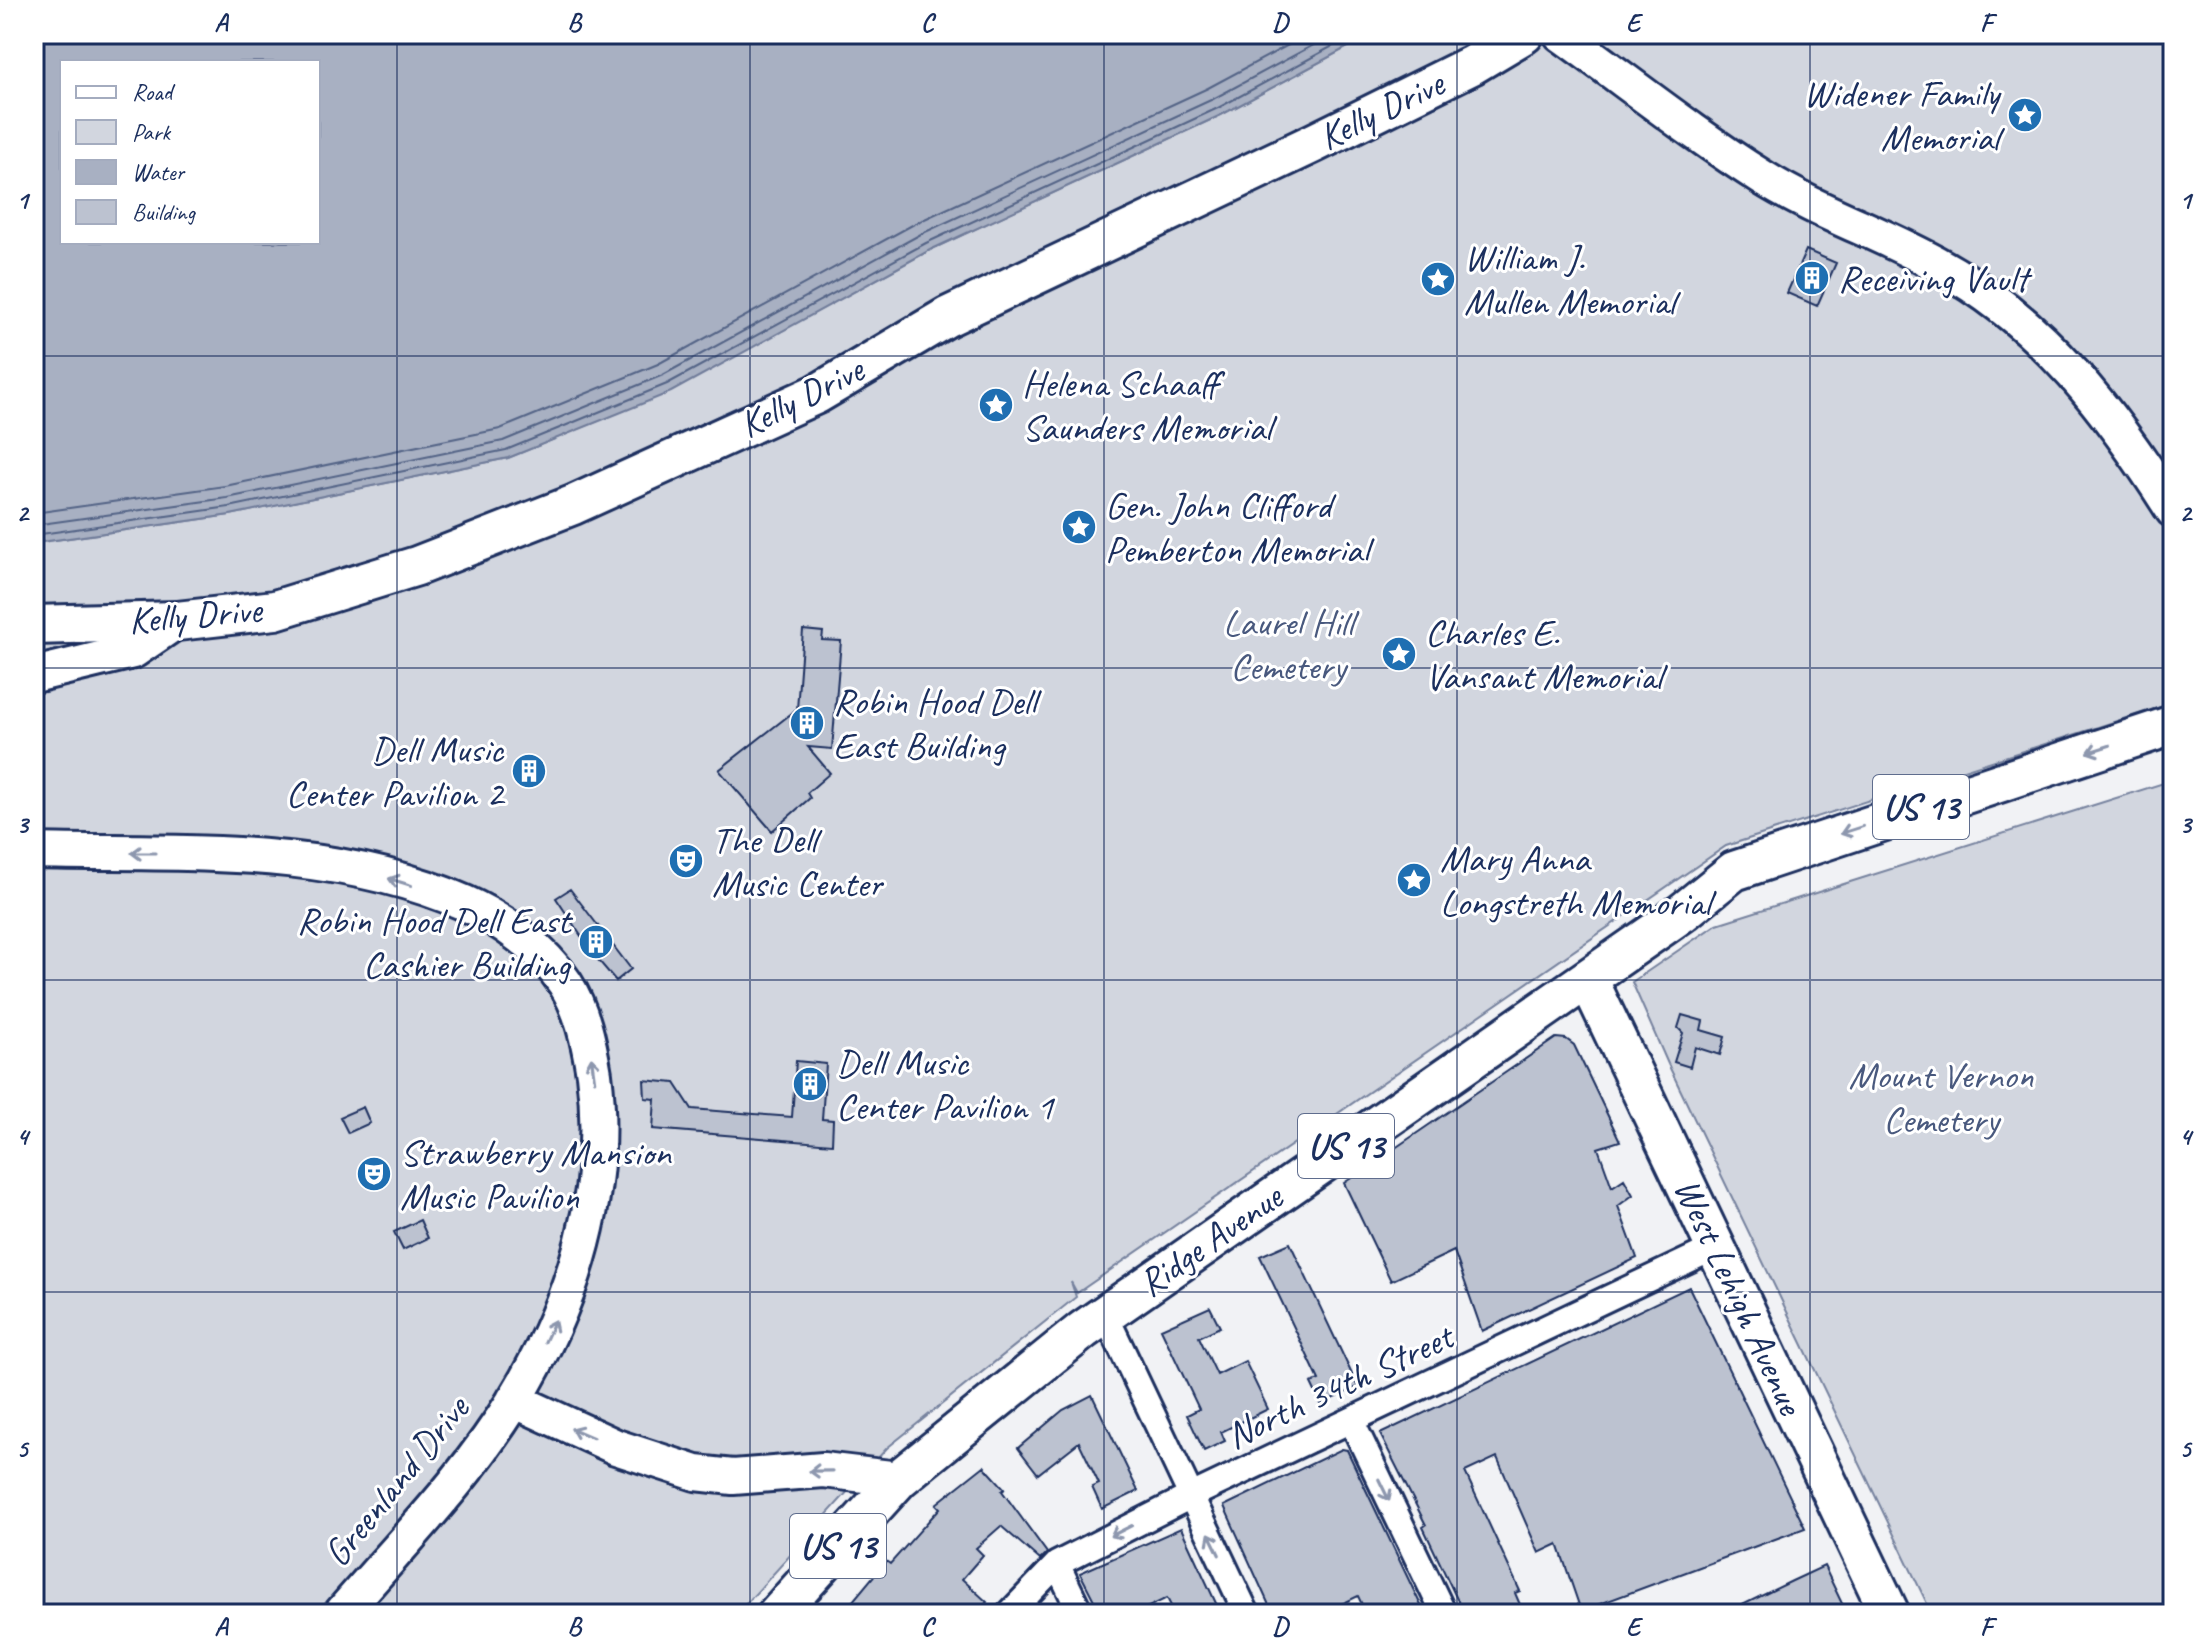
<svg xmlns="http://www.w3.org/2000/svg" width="2207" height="1648" font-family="Caveat,sans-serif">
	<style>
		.green { fill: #d2d6df; stroke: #76829e; stroke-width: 2 }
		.water { fill: #a8b0c2; stroke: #707c9a; stroke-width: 2; fill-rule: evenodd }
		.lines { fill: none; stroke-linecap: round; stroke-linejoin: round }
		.shore { stroke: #536386; stroke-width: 2 }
		.building { fill: #bcc2d0; stroke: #1b2f5e; stroke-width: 2 }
		.street-casing { stroke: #1b2f5e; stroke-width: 30 }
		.secondary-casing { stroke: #1b2f5e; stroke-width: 40 }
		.primary-casing { stroke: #1b2f5e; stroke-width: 44 }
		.street { stroke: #fff; stroke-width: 24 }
		.secondary { stroke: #fff; stroke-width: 34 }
		.primary { stroke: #fff; stroke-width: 38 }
		.oneway { stroke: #8d97ae }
		.grid { fill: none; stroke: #1b2f5e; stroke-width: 2; stroke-opacity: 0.55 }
		.labels { text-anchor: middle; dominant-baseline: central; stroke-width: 6; stroke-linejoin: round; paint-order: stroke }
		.shield { fill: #fff; stroke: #5f6d8e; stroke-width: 2 }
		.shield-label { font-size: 36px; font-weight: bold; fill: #1b2f5e }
		.poi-label { font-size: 38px; fill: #1b2f5e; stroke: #fff; text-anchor: start }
		.street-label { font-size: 38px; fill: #1b2f5e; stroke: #fff }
		.park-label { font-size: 38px; fill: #49597e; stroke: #fff }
		.neatline { fill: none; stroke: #1b2f5e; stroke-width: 3 }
		.grid-label { font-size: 26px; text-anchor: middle; font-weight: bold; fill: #1b2f5e }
	</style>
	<rect width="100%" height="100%" fill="#f1f2f5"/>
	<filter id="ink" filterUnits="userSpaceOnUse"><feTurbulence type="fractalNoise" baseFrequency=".0125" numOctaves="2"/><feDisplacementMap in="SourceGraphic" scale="16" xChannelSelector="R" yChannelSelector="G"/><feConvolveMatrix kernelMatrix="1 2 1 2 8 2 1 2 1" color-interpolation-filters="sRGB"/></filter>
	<g filter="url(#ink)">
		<path class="green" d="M1372,34H1589L1585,42L1602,37L1600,34H2173V703L1726,846L1077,1293L1071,1282L1076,1297L887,1448L737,1614H34V543L230,515L508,458L671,391L930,250L1221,115Z
			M2173,780V1614H1932L1668,1064L1632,982L1717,924Z"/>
		<path class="water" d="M34,34H1372L1221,115L930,250L671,392L508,458L230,515L34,543ZM62,62H318V242H62Z"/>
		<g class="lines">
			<path class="shore" d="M34,513L225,486L500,429L658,364L916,223L1208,88L1309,34
				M34,525L227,498L503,441L663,375L921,234L1213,99L1334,34
				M34,535L229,507L506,450L667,384L926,243L1218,108L1355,34"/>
		</g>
		<path class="building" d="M1806,250L1836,263L1817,306L1787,293Z
			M803,630L823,632L822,640L841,641L832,749L808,747L830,773L807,793L810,798L772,831L719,770L797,709Z
			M570,889L631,969L616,981L593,954L556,898Z
			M1682,1015L1703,1021L1701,1030L1725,1037L1720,1055L1695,1047L1690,1067L1674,1062L1683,1033L1678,1028Z
			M1556,1038L1566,1039L1574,1045L1620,1141L1598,1148L1612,1187L1624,1179L1633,1195L1618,1206L1637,1258L1482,1331L1454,1251L1391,1281L1344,1183Z
			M796,1061L826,1064L822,1119L833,1120L832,1144L653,1129L655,1099L645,1098L644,1080L675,1083L692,1109L792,1117Z
			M363,1107L370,1123L348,1133L340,1117Z
			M420,1220L428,1238L403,1250L394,1232Z
			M1290,1243L1358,1387L1321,1404L1311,1383L1319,1380L1260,1256Z
			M1689,1287L1805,1528L1581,1611L1558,1544L1539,1553L1497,1457L1465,1472L1520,1591L1515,1593L1524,1614H1464L1423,1527L1426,1525L1380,1434Z
			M1210,1307L1220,1327L1199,1337L1217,1375L1245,1361L1268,1409L1221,1432L1225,1441L1204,1451L1187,1415L1199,1409L1161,1329Z
			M1092,1395L1138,1491L1102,1509L1092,1487L1099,1484L1079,1442L1038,1474L1018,1448L1063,1410Z
			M1342,1449L1347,1450L1425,1614H1371L1369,1609L1365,1611L1358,1596L1321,1614H1273L1224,1506Z
			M984,1466L1005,1489L1002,1491L1047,1553L1040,1560L1001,1526L976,1548L983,1555L962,1579L987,1602L976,1614H842L886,1561L890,1564L940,1508L936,1504Z
			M1181,1528L1221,1614H1175L1167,1598L1134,1614H1101L1080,1573Z
			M1824,1566L1847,1614H1724L1792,1581Z"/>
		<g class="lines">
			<g class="street-casing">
				<path id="street" d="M1105,1314L1247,1614
					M1351,1420L1444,1614
					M1057,1564L1081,1614
					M1009,1614L1057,1564L1191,1496L1716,1247"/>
			</g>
			<g class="secondary-casing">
				<path id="secondary" d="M1561,34C1628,82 1693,134 1763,178C1819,213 1884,234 1942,267C2044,323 2112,414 2173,510
					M34,675L133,651L177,621
					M34,851C179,855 328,843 465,903C501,919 543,949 565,983C582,1009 589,1043 594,1074C609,1189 574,1302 515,1399C467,1478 401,1544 341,1614
					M514,1400L616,1447L696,1473L733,1477L823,1470L899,1479"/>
			</g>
			<g class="primary-casing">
				<path id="primary" d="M34,625L177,621L275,610L417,566L573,505L817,394L947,317L1314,143L1472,65L1524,34
					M1588,979L1890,1614
					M777,1614L899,1479L1083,1330L1682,913L1734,871L2173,725"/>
			</g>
			<use href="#street" class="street"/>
			<use href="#secondary" class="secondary"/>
			<use href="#primary" class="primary"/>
		</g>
		<defs><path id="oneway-shaft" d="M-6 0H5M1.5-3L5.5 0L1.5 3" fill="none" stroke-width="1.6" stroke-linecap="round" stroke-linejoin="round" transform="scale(2)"/></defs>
		<g class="oneway">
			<use href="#oneway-shaft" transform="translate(2099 749) rotate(162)"/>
			<use href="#oneway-shaft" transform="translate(1852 830) rotate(162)"/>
			<use href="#oneway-shaft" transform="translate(143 853) rotate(-180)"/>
			<use href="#oneway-shaft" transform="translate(400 882) rotate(-163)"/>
			<use href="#oneway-shaft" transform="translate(593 1069) rotate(-98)"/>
			<use href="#oneway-shaft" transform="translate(550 1331) rotate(-65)"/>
			<use href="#oneway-shaft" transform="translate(582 1433) rotate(-157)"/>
			<use href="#oneway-shaft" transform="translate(821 1471) rotate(179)"/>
			<use href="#oneway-shaft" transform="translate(1384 1490) rotate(64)"/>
			<use href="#oneway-shaft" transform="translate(1121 1531) rotate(153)"/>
			<use href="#oneway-shaft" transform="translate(1214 1544) rotate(-116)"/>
		</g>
	</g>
	<path class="grid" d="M397,34V1614M750,34V1614M1104,34V1614M1457,34V1614M1810,34V1614M34,356H2173M34,668H2173M34,980H2173M34,1292H2173"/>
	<defs>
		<g id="sight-disc" transform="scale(1.8)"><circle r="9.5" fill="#1f6fb2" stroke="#fff"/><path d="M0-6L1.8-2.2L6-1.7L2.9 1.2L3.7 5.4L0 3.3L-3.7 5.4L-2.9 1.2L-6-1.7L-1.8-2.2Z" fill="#fff"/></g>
		<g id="building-disc" transform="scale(1.8)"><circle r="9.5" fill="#1f6fb2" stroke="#fff"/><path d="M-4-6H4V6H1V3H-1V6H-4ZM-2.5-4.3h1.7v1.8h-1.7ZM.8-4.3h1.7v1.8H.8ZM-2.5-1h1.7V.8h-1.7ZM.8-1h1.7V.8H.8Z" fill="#fff"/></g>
		<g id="theatre-disc" transform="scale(1.8)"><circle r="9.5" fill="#1f6fb2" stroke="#fff"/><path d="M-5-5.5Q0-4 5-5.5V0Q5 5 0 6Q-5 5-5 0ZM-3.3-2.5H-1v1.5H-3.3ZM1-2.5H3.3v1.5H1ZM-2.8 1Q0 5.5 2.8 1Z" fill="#fff"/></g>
	</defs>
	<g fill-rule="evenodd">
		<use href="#sight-disc" x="2025" y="115"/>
		<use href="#building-disc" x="1812" y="278"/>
		<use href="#sight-disc" x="1438" y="279"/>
		<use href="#sight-disc" x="996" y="405"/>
		<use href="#sight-disc" x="1079" y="527"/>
		<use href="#sight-disc" x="1399" y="654"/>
		<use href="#building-disc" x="807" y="723"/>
		<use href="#building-disc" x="529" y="771"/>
		<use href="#theatre-disc" x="686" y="861"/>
		<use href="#sight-disc" x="1414" y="880"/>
		<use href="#building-disc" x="596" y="942"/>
		<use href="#building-disc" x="810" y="1084"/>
		<use href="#theatre-disc" x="374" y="1174"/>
	</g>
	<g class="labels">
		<g class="shield">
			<rect x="1873" y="775" width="96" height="64" rx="6"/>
			<rect x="1298" y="1114" width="96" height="64" rx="6"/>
			<rect x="790" y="1514" width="96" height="64" rx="6"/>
		</g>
		<g class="shield-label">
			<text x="1921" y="807">US 13</text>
			<text x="1346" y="1146">US 13</text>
			<text x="838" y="1546">US 13</text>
		</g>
		<g class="poi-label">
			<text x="1999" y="93" text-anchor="end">Widener Family<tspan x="1999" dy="44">Memorial</tspan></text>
			<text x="1464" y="257">William J.<tspan x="1464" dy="44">Mullen Memorial</tspan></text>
			<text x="1838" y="278">Receiving Vault</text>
			<text x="1022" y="383">Helena Schaaff<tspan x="1022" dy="44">Saunders Memorial</tspan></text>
			<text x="1105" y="505">Gen. John Clifford<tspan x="1105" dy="44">Pemberton Memorial</tspan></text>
			<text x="1425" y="632">Charles E.<tspan x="1425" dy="44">Vansant Memorial</tspan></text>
			<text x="833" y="701">Robin Hood Dell<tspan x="833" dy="44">East Building</tspan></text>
			<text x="503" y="749" text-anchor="end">Dell Music<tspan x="503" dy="44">Center Pavilion 2</tspan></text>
			<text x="712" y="839">The Dell<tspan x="712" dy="44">Music Center</tspan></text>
			<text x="1440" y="858">Mary Anna<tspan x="1440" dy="44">Longstreth Memorial</tspan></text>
			<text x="570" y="920" text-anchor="end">Robin Hood Dell East<tspan x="570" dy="44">Cashier Building</tspan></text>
			<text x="836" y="1062">Dell Music<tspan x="836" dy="44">Center Pavilion 1</tspan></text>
			<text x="400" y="1152">Strawberry Mansion<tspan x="400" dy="44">Music Pavilion</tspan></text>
		</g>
		<g class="street-label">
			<text transform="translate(1381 110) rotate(-26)">Kelly Drive</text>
			<text transform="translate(801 397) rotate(-27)">Kelly Drive</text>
			<text transform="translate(195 615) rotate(-5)">Kelly Drive</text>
			<text transform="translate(1210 1240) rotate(-35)">Ridge Avenue</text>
			<text transform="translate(1739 1296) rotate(65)">West Lehigh Avenue</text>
			<text transform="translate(1339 1386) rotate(-25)">North 34th Street</text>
			<text transform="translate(396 1481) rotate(-51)">Greenland Drive</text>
		</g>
		<g class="park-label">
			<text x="1288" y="622">Laurel Hill<tspan x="1288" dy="44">Cemetery</tspan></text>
			<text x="1941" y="1075">Mount Vernon<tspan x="1941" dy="44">Cemetery</tspan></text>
		</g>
	</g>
	<rect width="2207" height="1648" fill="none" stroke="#fff" stroke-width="88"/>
	<rect x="60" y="60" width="260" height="184" fill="#ffffff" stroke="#a4acbf" stroke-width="2"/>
	<rect x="76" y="86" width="40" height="12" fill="#ffffff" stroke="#a4acbf" stroke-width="2"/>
	<text x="132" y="100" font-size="24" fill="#1b2f5e">Road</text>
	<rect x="76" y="120" width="40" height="24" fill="#d2d6df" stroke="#a4acbf" stroke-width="2"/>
	<text x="132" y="140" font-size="24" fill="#1b2f5e">Park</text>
	<rect x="76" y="160" width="40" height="24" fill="#a8b0c2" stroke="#a4acbf" stroke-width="2"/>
	<text x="132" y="180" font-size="24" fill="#1b2f5e">Water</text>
	<rect x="76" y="200" width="40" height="24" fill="#bcc2d0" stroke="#a4acbf" stroke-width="2"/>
	<text x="132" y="220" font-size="24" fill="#1b2f5e">Building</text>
	<rect x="44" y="44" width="2119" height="1560" class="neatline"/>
	<g class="grid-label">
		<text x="221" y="31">A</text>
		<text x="574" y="31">B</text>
		<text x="927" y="31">C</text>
		<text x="1280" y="31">D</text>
		<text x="1633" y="31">E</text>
		<text x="1986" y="31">F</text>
		<text x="22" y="209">1</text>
		<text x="2185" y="209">1</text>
		<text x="22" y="521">2</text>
		<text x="2185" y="521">2</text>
		<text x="22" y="833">3</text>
		<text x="2185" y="833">3</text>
		<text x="22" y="1145">4</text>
		<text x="2185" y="1145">4</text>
		<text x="22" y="1457">5</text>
		<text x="2185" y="1457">5</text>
		<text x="221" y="1635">A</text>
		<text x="574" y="1635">B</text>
		<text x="927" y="1635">C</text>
		<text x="1280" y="1635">D</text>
		<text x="1633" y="1635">E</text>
		<text x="1986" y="1635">F</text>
	</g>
</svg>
